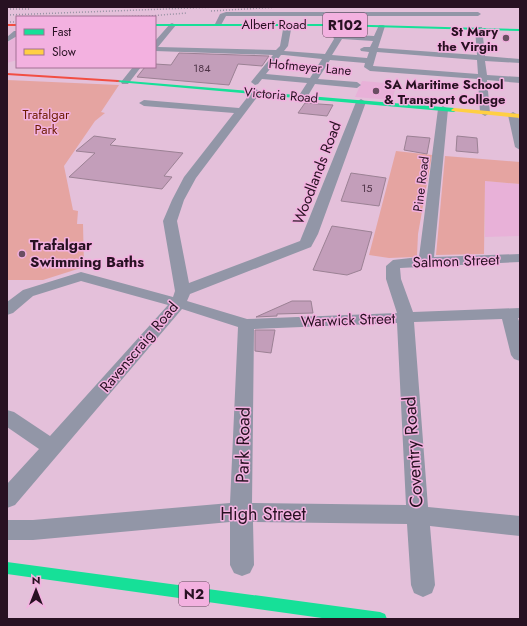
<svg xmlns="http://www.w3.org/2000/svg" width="527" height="626" font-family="Jost,sans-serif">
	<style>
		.built { fill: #e8b1d8 }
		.green { fill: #e5a4a1 }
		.building { fill: #c39eba; stroke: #9b8194 }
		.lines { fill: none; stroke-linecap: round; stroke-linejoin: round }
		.street { fill: #9296a7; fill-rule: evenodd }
		.fast { fill: #16e098; fill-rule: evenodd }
		.slow { fill: #ffcf43; fill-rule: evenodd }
		.jam { fill: #f24e42; fill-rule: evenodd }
		.rail { stroke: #9992a4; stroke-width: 1.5; stroke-dasharray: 1 2; stroke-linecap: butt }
		.poi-dot { fill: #6a4e62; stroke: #f3b1e0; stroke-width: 1.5 }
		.labels { text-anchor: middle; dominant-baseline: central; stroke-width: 3; stroke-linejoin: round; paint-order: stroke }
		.far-number-label { font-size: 11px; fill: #4f3448 }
		.far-street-label { font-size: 13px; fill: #281122; stroke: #f3b1e0 }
		.far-poi-label { font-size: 13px; font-weight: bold; fill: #281122; stroke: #f3b1e0; text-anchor: end }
		.far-park-label { font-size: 13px; fill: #6c1b00; stroke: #f3b1e0 }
		.shield { fill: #f3b1e0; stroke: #65415b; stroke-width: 1 }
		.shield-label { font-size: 14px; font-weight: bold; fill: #281122 }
		.street-label { font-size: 15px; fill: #281122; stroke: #f3b1e0 }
		.poi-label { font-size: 15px; font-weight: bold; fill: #281122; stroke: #f3b1e0; text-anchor: start }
		.near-street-label { font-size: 18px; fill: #281122; stroke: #f3b1e0 }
	</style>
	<rect width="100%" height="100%" fill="#e4c0da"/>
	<path class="built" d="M17,36V60L7,63V43Z
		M362,81L397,84L392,100L355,97Z
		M485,181L520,184V236L485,237Z"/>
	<path class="green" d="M7,80L119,85L101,112L105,113L95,121L64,166L73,210L78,211L77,224H83L84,267L43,280H7Z
		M396,151L432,155L418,234L417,256L415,257L389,258L369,255Z
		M445,156L520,162V184L485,181L484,254L436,255Z"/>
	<path class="building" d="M179,53L269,56L262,66L238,64L229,85L137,77L145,67H155V64L171,65Z
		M305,103L333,105L327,116L298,113Z
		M94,136L116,139L110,145L183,153L164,176L172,177L162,189L69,177L95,153L76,151Z
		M407,136L430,138L427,154L404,150Z
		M457,136L477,138L478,153L456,151Z
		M351,173L386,178L379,206L341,201Z
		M332,226L372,232L361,270L347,275L313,270Z
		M292,301H311L313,313L277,314V316L256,317Z
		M255,330H275L271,353L255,351Z"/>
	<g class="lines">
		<path class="street" d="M226,12H478L481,14L478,16H226L221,25H217L215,24L220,14Z
			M288,22L292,24L288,46L284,51L325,54L334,39L332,34L335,25L339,23L343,25L340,34L374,36L379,25H383L385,26L378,48L477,55L475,29L479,27H482L485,56L520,59V63L485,61L487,75L520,77V83L487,80L490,113L485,116L480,113L478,79L370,71L364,67L365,63L330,60L318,79L357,82L361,85L357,88L315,84L306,99L303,100L298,97L307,83L262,79L258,84L255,85L251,82L273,55L155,51V41L170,24L172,23L176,25L158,47L276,50L280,46L284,24ZM342,39L373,41L370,47H364L360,49L361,51L369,52L367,58L332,55ZM377,52L477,60L478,74L373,66ZM281,55H284L322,59L310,78L266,74Z
			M14,31H17V36L7,42V37Z
			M133,67H141L128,84H122L121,82Z
			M256,89L261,92L196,178L184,200L177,221L189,283L300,241L356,102L361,99L366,102L318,234L311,247L190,294L187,301L247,319L397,313L386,279V266L393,260L419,257L438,109L443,106L448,109L434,257L520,254V262L400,268L401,279L413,312L520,308V318H518L520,324V361L514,359L511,355L502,319L414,322L428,507L520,516V536L430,526L435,585L432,593L423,597L414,593L411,585L407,524L253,522L254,565L250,573L242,576L234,573L230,565V522L33,540H7V520H33L230,503L238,327L182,309L15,505L7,508V484L39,449L7,427V410L14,412L50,436L168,305L81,281L33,296L13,313L7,315V302L23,290L81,272L173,297L175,291L163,221L172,200L184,177L234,113L144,106L139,103L144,100L239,108L253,90ZM397,323L406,505L252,503L254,329Z
			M513,112L518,115L520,124V150L515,147L508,115Z"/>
		<path class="fast" d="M155,24H334L520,29V31L334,26H155Z
			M116,80L454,108L457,110L454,112L118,82H116Z
			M7,562L380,612L385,614L387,619H329L7,574Z"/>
		<path class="slow" d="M454,108L520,114V118L452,111L451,110Z"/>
		<path class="jam" d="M7,24H17V26H7Z
			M7,73L118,80L120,81L118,82L7,75Z"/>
		<path class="rail" d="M7,9H29
			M211,11L279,7
			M7,15L218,7
			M111,17L142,16
			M137,17L187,13
			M7,22H17"/>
	</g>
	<g class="poi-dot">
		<circle cx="506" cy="38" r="4"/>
		<circle cx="376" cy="91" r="4"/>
		<circle cx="22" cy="254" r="4"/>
	</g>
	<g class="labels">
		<g class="far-number-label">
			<text x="202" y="68">184</text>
			<text x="367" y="188">15</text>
		</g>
		<g class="far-street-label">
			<text x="274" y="24">Albert Road</text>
			<text transform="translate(310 67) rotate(5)">Hofmeyer Lane</text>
			<text transform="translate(281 95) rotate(5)">Victoria Road</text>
			<text transform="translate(421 184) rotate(-83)">Pine Road</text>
		</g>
		<g class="far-poi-label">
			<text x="498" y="31">St Mary<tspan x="498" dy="15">the Virgin</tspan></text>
			<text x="384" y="84" text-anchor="start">SA Maritime School<tspan x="384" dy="15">&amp; Transport College</tspan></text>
		</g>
		<g class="far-park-label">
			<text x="46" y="114">Trafalgar<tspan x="46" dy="15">Park</tspan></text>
		</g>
		<g class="shield">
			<rect x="323" y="13" width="44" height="24" rx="3"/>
			<rect x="179" y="582" width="30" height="24" rx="3"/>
		</g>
		<g class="shield-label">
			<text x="345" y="25">R102</text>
			<text x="194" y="594">N2</text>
		</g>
		<g class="street-label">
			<text transform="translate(317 173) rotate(-69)">Woodlands Road</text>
			<text transform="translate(456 261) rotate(-2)">Salmon Street</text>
			<text transform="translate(348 320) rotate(-2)">Warwick Street</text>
			<text transform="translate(139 347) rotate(-50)">Ravenscraig Road</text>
		</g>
		<g class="poi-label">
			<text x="30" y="245">Trafalgar<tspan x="30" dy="17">Swimming Baths</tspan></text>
		</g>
		<g class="near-street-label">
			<text transform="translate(243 445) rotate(-89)">Park Road</text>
			<text transform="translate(413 452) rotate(-94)">Coventry Road</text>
			<text x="263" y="514">High Street</text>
		</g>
	</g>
	<rect width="527" height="626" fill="none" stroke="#281122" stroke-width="16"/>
	<rect x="16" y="16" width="140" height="52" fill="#f3b1e0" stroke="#a27194"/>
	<rect x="24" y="29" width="20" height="6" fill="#16e098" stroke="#a27194"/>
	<text x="52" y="36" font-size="12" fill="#281122">Fast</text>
	<rect x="24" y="49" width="20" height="6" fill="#ffcf43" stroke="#a27194"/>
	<text x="52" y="56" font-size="12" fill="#281122">Slow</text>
	<g transform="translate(36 590)" stroke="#f3b1e0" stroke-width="3" paint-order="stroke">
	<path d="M0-3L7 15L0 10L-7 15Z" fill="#281122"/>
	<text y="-6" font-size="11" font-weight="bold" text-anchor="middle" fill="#281122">N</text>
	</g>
</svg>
